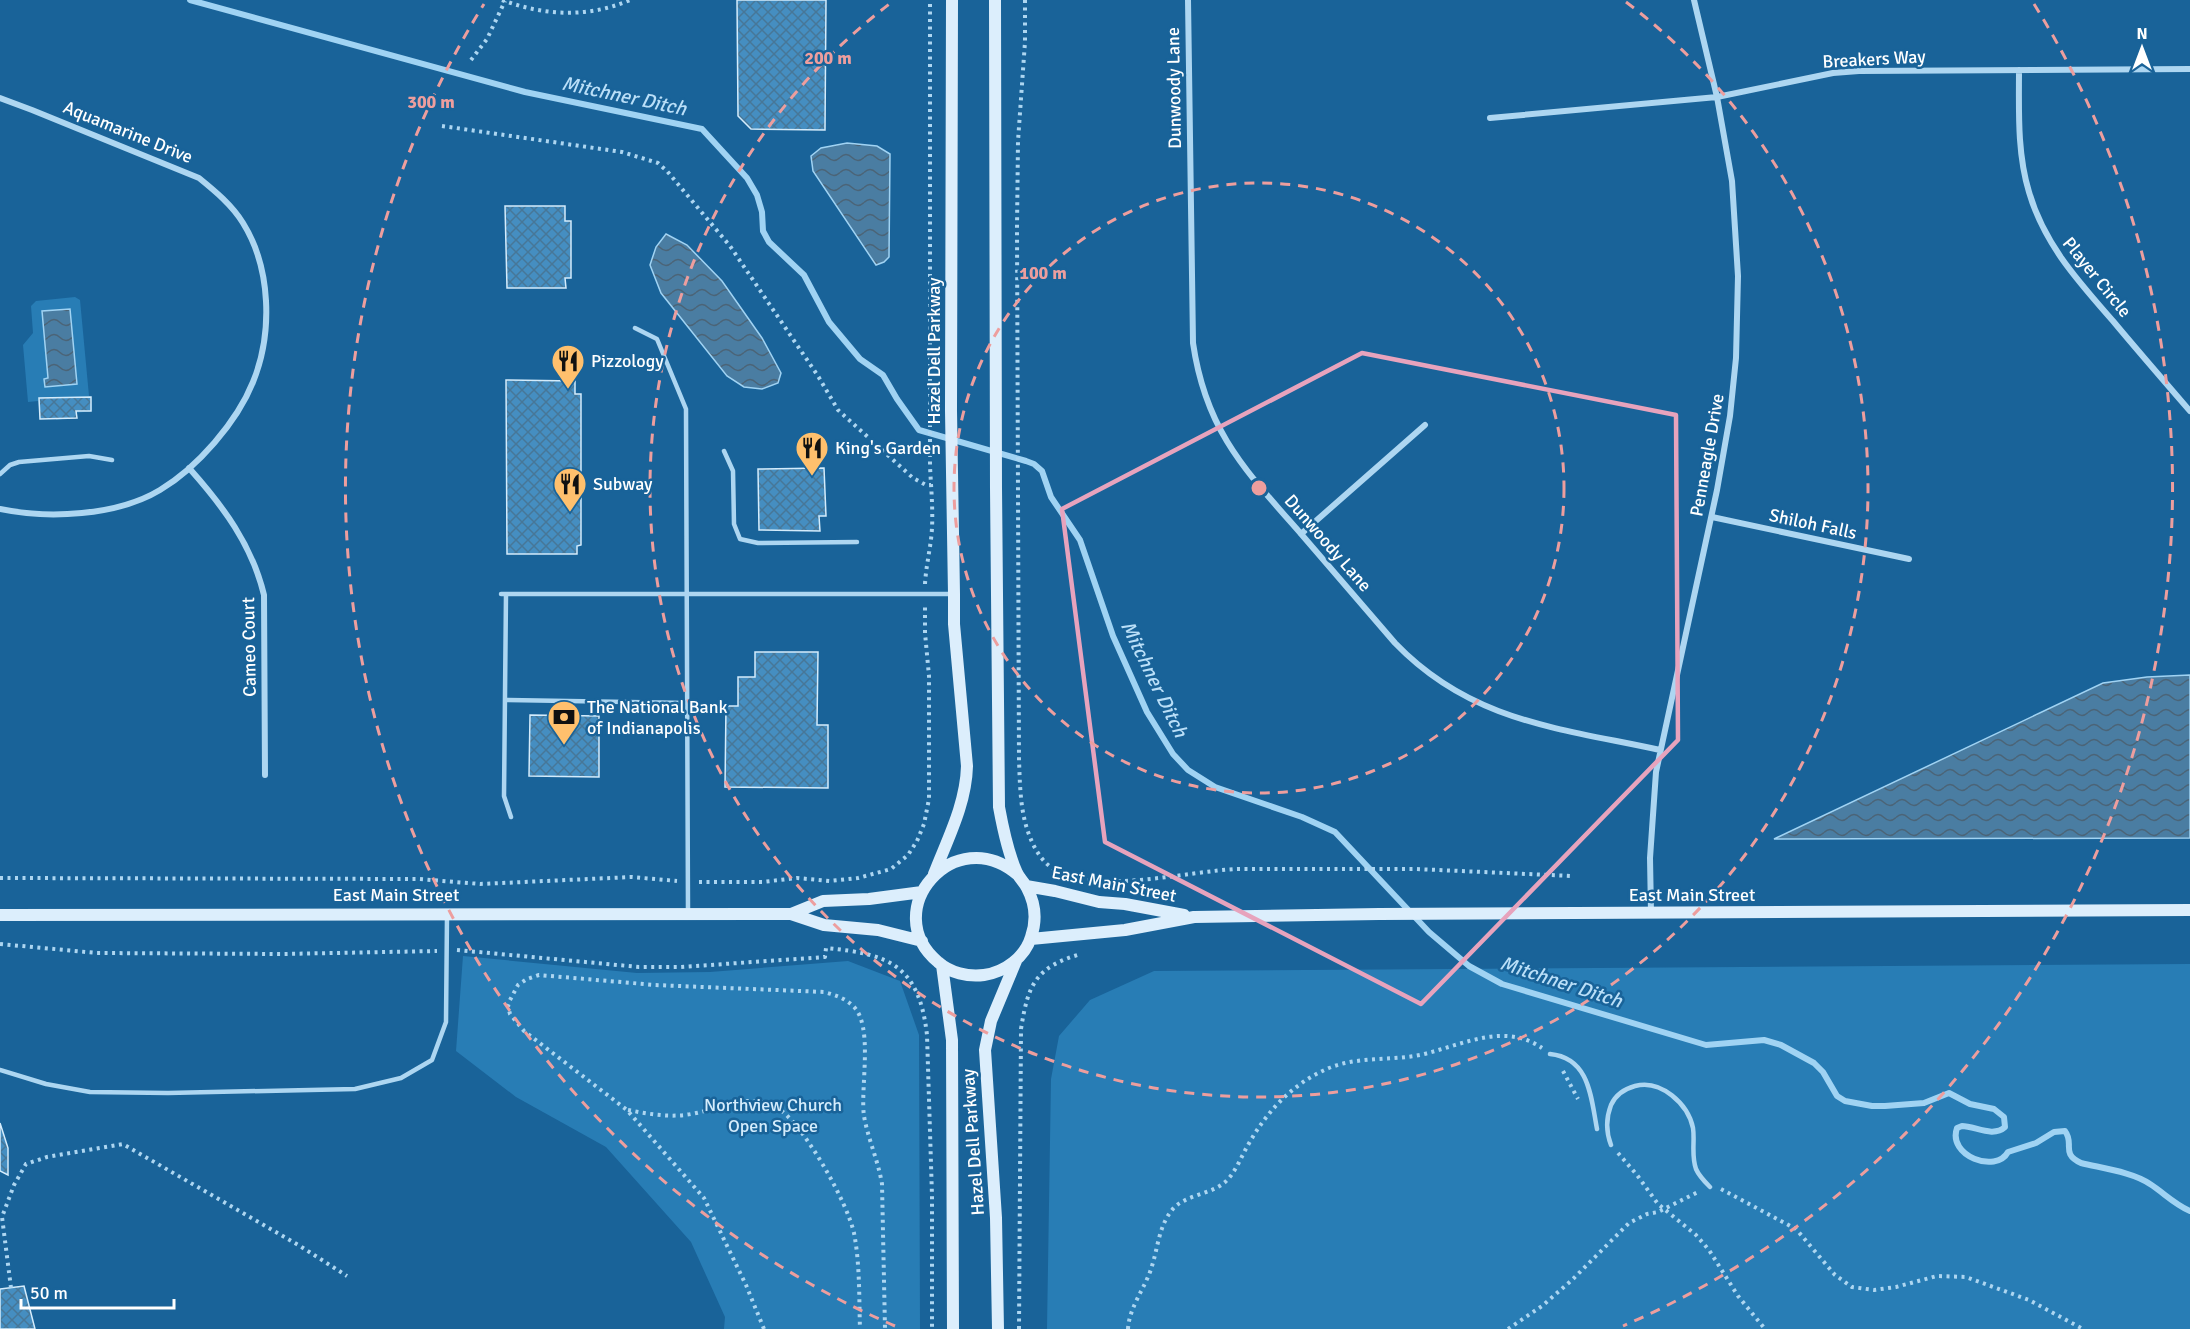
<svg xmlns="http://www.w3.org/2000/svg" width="2190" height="1329" font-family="Signika,sans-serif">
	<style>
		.green { fill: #287db5 }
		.water { fill: url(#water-waves); stroke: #a0d3f3; stroke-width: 1.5 }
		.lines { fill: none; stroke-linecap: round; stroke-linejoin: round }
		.stream { stroke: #a0d3f3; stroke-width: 6 }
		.building { fill: url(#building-cross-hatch); stroke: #d4ecfc; stroke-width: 1.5 }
		.path { stroke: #add6f1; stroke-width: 4; stroke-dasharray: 3 4.5; stroke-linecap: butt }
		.service { stroke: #add6f1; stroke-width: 4.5 }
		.minor { stroke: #add6f1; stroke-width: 6 }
		.secondary { stroke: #dceefc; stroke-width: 12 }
		.marked { fill: none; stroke: #e7a3bd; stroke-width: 4.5; stroke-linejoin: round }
		.ring { fill: none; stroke: #ed9e9e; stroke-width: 3; stroke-dasharray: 10 8 }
		.labels { text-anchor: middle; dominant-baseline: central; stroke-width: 5; stroke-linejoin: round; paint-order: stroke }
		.street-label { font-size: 18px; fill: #fff; stroke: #196399 }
		.poi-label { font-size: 18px; fill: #fff; stroke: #196399; text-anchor: start }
		.park-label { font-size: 18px; fill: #d4ecfc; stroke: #196399 }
		.water-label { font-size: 20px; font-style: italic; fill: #badff8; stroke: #196399 }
		.centre { fill: #ed9e9e; stroke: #196399; stroke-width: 3 }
		.ring-label { font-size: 18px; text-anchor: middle; font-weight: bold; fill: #ed9e9e; stroke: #196399; stroke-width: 5; stroke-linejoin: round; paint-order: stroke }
	</style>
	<defs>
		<pattern id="water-waves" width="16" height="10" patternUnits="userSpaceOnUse" patternTransform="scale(1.5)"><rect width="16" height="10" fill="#4a7da2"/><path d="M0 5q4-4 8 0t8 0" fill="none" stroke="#4b6477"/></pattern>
		<pattern id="building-cross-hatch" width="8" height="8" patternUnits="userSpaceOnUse" patternTransform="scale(1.5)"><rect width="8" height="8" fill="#458ec1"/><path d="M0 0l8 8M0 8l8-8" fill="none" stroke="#477798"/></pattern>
	</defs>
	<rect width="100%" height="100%" fill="#196399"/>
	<path class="green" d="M75,297L80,300L89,396H91L92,411L76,413V417L56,420L55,414L40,415L38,401L28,402L23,345L33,333L31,306L36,301Z
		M463,956L637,973L710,972L848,961L900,981L919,1035L920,1329H724L725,1317L691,1242L606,1147L516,1097L456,1051Z
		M2190,964V1329H1047L1051,1079L1059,1036L1090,1000L1154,971Z"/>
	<path class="water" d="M847,143L877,146L890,154L889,257L884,262L876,265L813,171L811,156L821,148Z
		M666,234L687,245L722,281L762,338L781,373L778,383L762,389L744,387L727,376L661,293L650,265L656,247Z
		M70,309L77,384L45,387L44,379L48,378L42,311Z
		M2190,675V838L1774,839L2103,683L2147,677Z"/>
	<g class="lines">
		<path class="stream" d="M190,0L525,92L702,129L747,178L757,195L762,212L763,231L769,242L804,275L829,322L860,359L883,375L897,399L919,430L1026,461L1034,464L1042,471L1051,497L1080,540L1113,636L1147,712L1173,754L1188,770L1215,787L1302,817L1335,832L1429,932L1469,966L1502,984L1706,1045L1764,1040L1781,1045L1814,1063L1823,1072L1837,1096L1845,1101L1872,1106H1885L1924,1103L1949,1093L1970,1104L1994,1109L2004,1117L2005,1127C1993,1138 1975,1126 1962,1126L1957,1128C1947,1156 1996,1174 2008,1152L2036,1143L2054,1132L2065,1131C2075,1144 2060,1153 2081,1163C2101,1168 2133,1172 2150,1184C2164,1193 2174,1204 2190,1211"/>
	</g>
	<path class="building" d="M737,0H826L825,130L751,129L738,116Z
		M505,206H565V221H571V278H565L566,288H507Z
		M506,380L575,381V394H581V545L577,546V554H507Z
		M91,397V411H76L77,418L40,419L39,398Z
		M824,468L826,516H819L820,531L759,530L758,469Z
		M755,652H818L817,725H828V788L725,787L726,706H738V677H755Z
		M530,715L599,716V777L529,776Z
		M0,1123L8,1148V1175L0,1171Z
		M24,1286L35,1329H0V1289Z"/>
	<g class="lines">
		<path class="path" d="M502,0C545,16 588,18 630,0
			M1025,0V42L1018,141L1017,228L1019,760C1020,785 1020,813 1030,837C1035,850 1043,863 1055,870C1097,895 1188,871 1237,869H1416L1572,876
			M471,60L487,39L505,1
			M442,126L622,152L658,163L667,171L730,246L818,376L838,410L913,478L926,485H931
			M925,584C926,565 931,547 932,528C933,508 931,487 930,466V0
			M0,878L419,879L480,884L632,877L677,881
			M699,882H762L797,878L830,881L858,878L891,869L908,855L917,841L924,824L929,799V676L925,633V604
			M0,944L97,953L282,954L437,951
			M457,950L639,967H681L825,957L826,948C889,954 919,965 927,1035L932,1196V1329
			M1563,1071L1578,1099
			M628,1110C649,1114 670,1118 691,1114C711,1111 729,1101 749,1101C761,1101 774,1104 783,1112C808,1133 847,1202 854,1233C860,1264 859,1298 860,1329
			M1618,1153L1637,1175L1658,1204L1696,1235L1709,1250L1738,1296L1765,1329
			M1721,1189L1796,1229L1835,1275L1852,1287L1874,1290L1896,1287L1937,1276L1966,1277L2029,1300L2083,1329
			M11,1288L2,1217L14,1185L26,1164L47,1157L123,1144L300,1246L347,1276
			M764,1329L746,1285L704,1198L627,1110L524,1031L510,1014L508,1006L510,1000L518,985L527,979L539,975L655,985L824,992C835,995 845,998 853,1006C874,1025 860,1088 864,1116C868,1139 878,1160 882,1184L885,1329
			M1019,1329L1021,1029C1028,985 1035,967 1081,954
			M1128,1329C1129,1307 1146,1287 1152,1266C1158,1247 1159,1226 1172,1210C1184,1195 1209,1195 1224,1183C1235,1174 1241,1157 1248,1145C1267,1111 1293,1083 1329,1068C1361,1055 1396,1062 1428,1053C1466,1043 1506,1023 1542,1048
			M1508,1329L1542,1306L1572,1280L1629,1223L1647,1214L1658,1212L1700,1191"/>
		<path class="service" d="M635,328L657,339L686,409L688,912
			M724,451L733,471L734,524L740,539L758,543L857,542
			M0,474L10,465L19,462L89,456L112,460
			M501,594H954
			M506,594L504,796L511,817
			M505,700L688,703
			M1550,1054C1590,1058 1591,1098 1597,1129
			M0,1070L46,1084L90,1092L168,1093L355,1089L401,1078L432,1060L446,1022L447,916
			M1611,1145C1606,1132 1606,1118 1611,1105C1616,1094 1624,1089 1635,1086C1661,1079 1688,1104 1693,1128C1695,1141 1691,1155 1696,1169C1699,1176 1705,1182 1710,1187"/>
		<path class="minor" d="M1188,0L1193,343C1206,432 1246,471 1302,535C1333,571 1364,607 1395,643C1471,722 1559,728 1660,750
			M2019,70C2019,110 2017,153 2029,192C2044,244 2078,281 2113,321C2138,351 2164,381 2190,411
			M0,98L32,110L199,178C215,191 232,205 243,223C271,268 273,333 253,382C237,422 197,468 160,490C117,516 48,519 0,509
			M1490,118L1717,97L1833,73L1859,71L2190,69
			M189,468C223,506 252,545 264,595L265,775
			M1712,517L1909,559
			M1301,534L1425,425
			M1651,913L1650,858L1656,772L1717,490L1730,416L1736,358L1738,276L1732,181L1717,97L1694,0"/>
		<path class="secondary" d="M995,0L996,488L999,807C1003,829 1008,853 1017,873C1020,879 1025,883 1027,888C1035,903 1037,920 1031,937C1025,957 1005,972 984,975C968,977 950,973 938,962C877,911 955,820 1018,875
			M934,874C948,838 966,804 967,766L954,624V594L951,411L952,0
			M1026,886L1055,891L1099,902L1125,904L1184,915
			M791,914L823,901L869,899L922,892
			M0,915L791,914L824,925L878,930L922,941
			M1031,939L1125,930L1194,917L1379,914L2190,910
			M942,965L952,1040L953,1329
			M998,1329L996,1218L985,1050L991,1021L1016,961"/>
	</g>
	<path class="marked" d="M1362,353L1676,415L1678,740L1421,1004L1105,842L1062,509Z"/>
	<g class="ring">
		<circle cx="1259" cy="488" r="305"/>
		<path d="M1626 2A609 609 0 1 1 892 2"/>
		<path d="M895 1326A914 914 0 0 1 484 4M2034 4A914 914 0 0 1 1623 1326"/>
	</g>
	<defs>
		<g id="restaurant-pin" transform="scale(1.725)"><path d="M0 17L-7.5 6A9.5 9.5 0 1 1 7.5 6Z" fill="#ffc06d" stroke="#196399"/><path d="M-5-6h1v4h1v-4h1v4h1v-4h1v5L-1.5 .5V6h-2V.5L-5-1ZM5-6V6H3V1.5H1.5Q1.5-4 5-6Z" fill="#111"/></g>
		<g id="bank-pin" transform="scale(1.725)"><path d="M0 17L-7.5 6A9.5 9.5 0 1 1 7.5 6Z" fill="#ffc06d" stroke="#196399"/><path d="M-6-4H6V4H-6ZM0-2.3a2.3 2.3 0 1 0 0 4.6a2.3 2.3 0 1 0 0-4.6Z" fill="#111"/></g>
	</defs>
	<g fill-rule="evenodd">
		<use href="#restaurant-pin" x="568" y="361"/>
		<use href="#restaurant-pin" x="812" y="448"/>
		<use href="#restaurant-pin" x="570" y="484"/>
		<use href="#bank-pin" x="564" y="717"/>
	</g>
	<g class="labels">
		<g class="street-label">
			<text transform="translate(1874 59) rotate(-3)">Breakers Way</text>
			<text transform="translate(1174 88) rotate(-91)">Dunwoody Lane</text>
			<text transform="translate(128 132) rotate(22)">Aquamarine Drive</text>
			<text transform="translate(2097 277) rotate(51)">Player Circle</text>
			<text transform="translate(934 351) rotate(-90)">Hazel Dell Parkway</text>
			<text transform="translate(1707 455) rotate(-80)">Penneagle Drive</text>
			<text transform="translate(1813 524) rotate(12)">Shiloh Falls</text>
			<text transform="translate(1328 543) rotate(49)">Dunwoody Lane</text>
			<text transform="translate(249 647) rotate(-91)">Cameo Court</text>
			<text transform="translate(1114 884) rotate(11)">East Main Street</text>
			<text x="396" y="895">East Main Street</text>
			<text x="1692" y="895">East Main Street</text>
			<text transform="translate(973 1142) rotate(-94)">Hazel Dell Parkway</text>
		</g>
		<g class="poi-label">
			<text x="591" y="361">Pizzology</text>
			<text x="835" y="448">King's Garden</text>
			<text x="593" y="484">Subway</text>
			<text x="587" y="707">The National Bank<tspan x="587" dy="21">of Indianapolis</tspan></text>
		</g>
		<g class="park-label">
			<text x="773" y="1105">Northview Church<tspan x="773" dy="21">Open Space</tspan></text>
		</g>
		<g class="water-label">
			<text transform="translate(624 96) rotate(12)">Mitchner Ditch</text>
			<text transform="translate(1154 679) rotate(64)">Mitchner Ditch</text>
			<text transform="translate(1561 982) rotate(18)">Mitchner Ditch</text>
		</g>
	</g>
	<circle cx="1259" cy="488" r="9" class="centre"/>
	<g class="ring-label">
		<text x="828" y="64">200 m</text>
		<text x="431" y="108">300 m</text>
		<text x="1043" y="279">100 m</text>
	</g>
	<g transform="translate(2142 48)" stroke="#196399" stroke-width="4.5" paint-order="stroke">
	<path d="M0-4.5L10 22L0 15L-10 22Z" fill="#ffffff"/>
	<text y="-9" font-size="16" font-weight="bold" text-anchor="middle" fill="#ffffff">N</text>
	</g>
	<path d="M21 1299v9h153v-9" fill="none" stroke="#ffffff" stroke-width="3"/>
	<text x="30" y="1299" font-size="18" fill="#ffffff" stroke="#196399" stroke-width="4.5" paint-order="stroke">50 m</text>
</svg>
